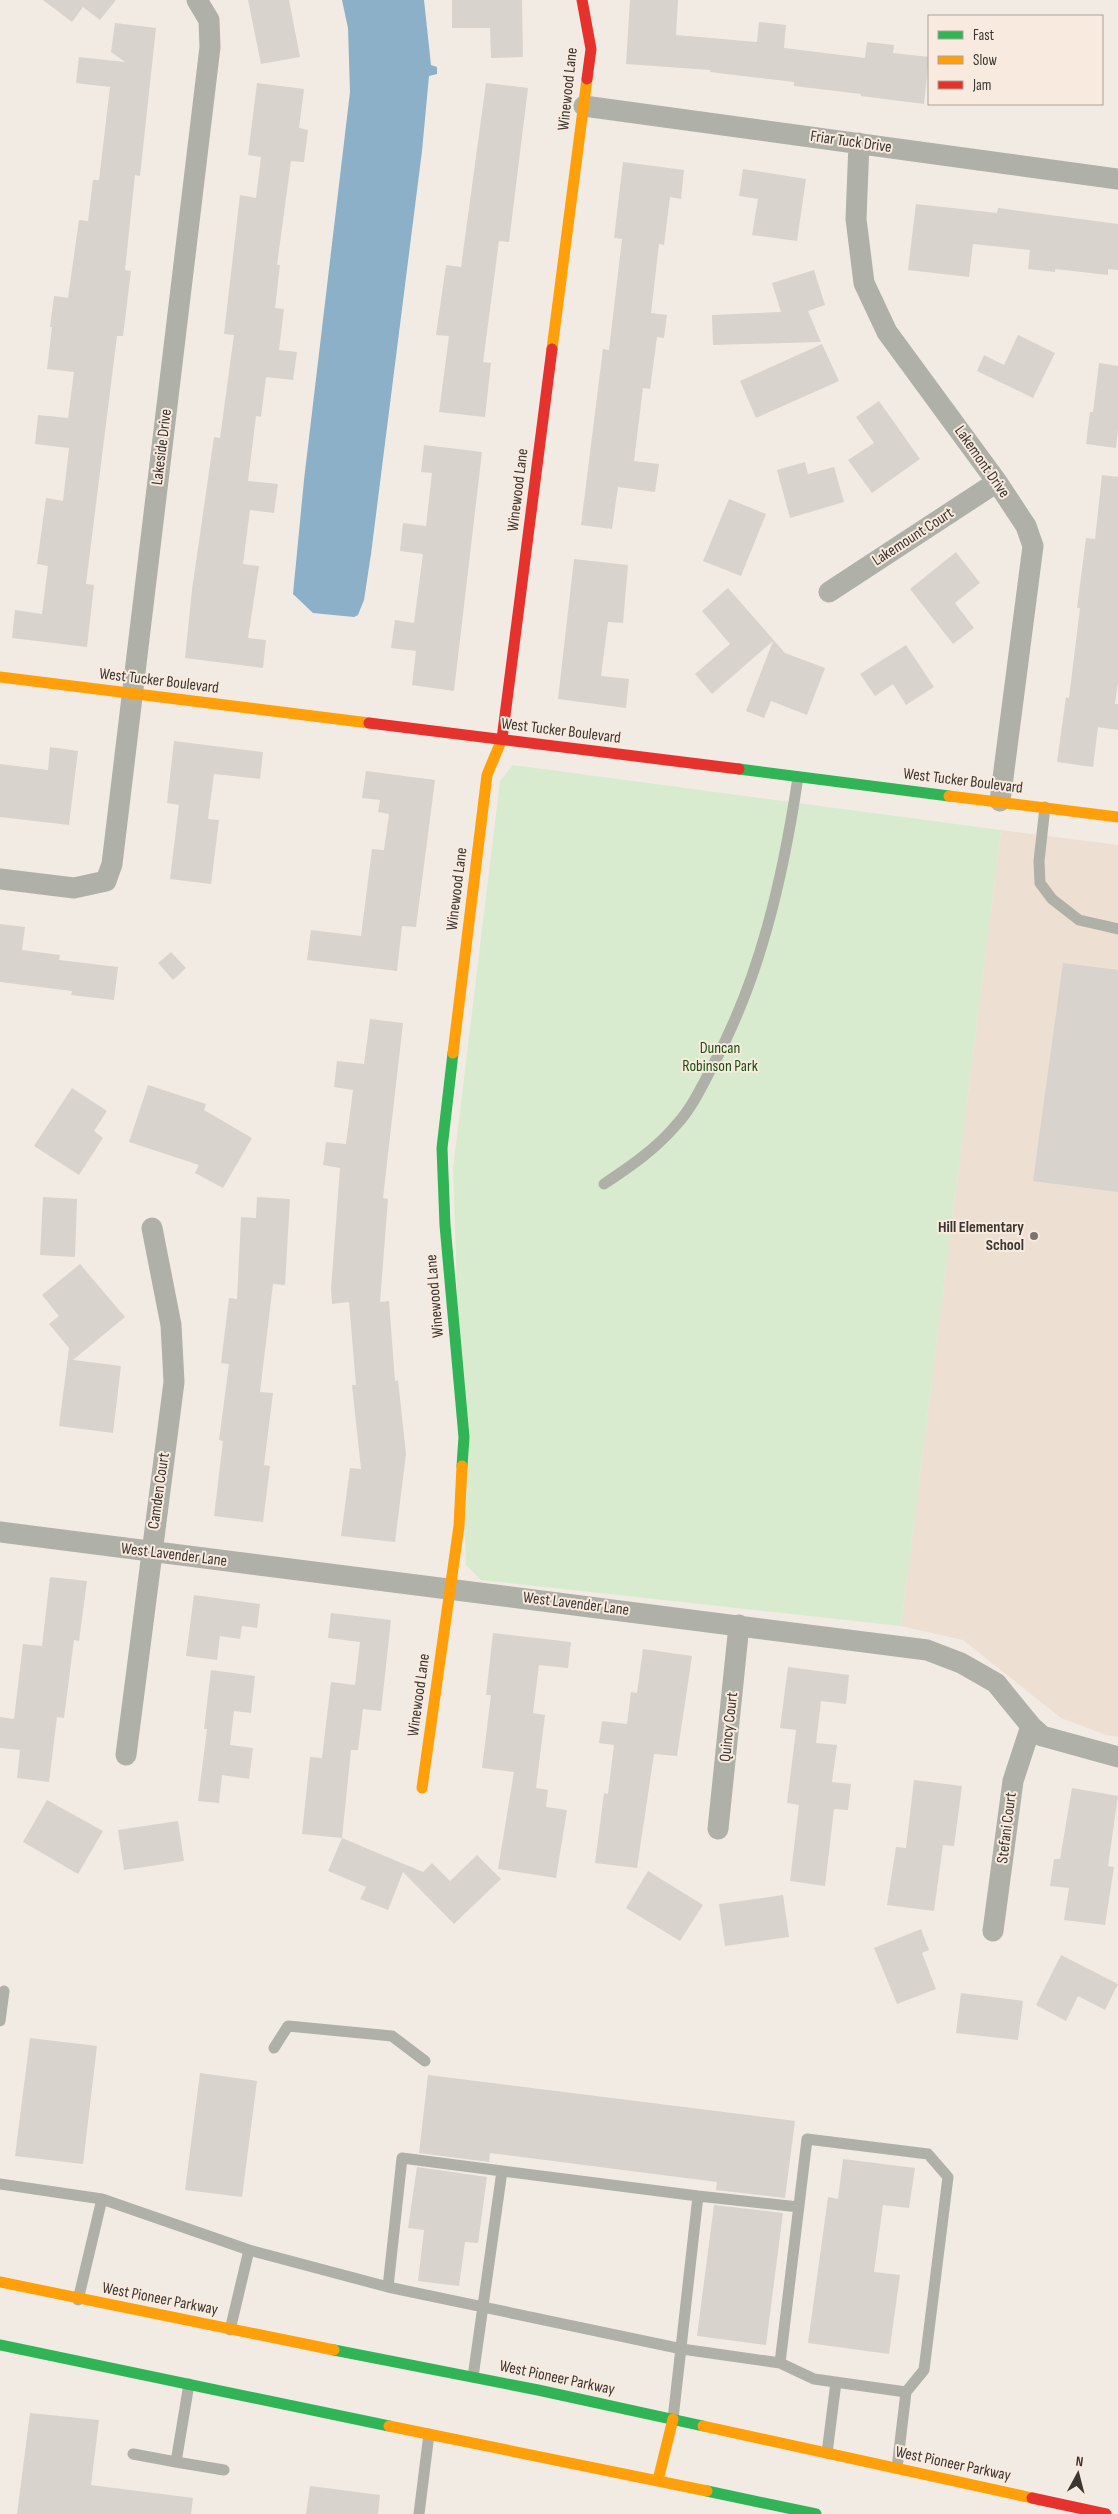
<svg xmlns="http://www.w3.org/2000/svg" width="1118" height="2514" font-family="'Sofia Sans Condensed',sans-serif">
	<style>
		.built { fill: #eddfd2 }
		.green { fill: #d8ebcf }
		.water { fill: #8bb0c8 }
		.building { fill: #d8d3cd }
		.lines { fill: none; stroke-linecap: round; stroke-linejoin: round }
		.lane { stroke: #afb0a8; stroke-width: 11 }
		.street { stroke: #afb0a8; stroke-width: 21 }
		.fast { stroke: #30b455; stroke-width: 11 }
		.slow { stroke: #ff9f0a; stroke-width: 11 }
		.jam { stroke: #e5322d; stroke-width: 11 }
		.poi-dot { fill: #7b7570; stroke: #f8eade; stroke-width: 2 }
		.labels { text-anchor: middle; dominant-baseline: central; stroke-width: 4; stroke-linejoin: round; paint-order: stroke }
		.street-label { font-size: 16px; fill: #3b3631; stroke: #f8eade }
		.park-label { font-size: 16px; fill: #185111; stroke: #f8eade }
		.poi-label { font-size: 16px; font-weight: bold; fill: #3b3631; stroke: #f8eade; text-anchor: end }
	</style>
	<rect width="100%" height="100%" fill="#f2ebe4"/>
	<path class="built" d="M1001,830L1118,845V1737L1106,1735L1061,1718L963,1640L901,1626Z"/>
	<path class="green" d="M513,765L1001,830L901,1626L481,1580L466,1565L453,1169L500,781Z"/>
	<path class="water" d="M342,0H424L431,65L437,67V74L429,76L422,151L371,554L364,600L358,615L354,617L313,613L293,594L304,480L350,92L348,28Z"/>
	<path class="building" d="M43,0H116L100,20L83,7L72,22Z
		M248,0H289L300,57L261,64Z
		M452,0H522L523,57L491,58L490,28H452Z
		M630,0H678L676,35L757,42L759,22L786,25L784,48L865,58L867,42L894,45L893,53L929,57L924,104L861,96V94L794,86V82L710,72V70L626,64Z
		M115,23L156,28L140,176L135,175L125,270L131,271L123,336H117L86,584L94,585L87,647L12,638L15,610L42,614L48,566L37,564L46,498L63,501L69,448L35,444L38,415L68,418L74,372L47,369L52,327H50L54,296L68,298L79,220L88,221L93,180H99L110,87L76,83L79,57L125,62L111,52Z
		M257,83L304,89L299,128L308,130L304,162L291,161L277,265H280L275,308L284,309L279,350L297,352L293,380L266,377L261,417L256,416L248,481L278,484L274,513L250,510L243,564L259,566L248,638L266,640L263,668L185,658L192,590L214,437L220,438L234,335L224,334L240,195L256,198L261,157L248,155Z
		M486,83L528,88L509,242L499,241L483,362L491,363L485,417L439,412L449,336L436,335L446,265L461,267Z
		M623,162L684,170L681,199L670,197L664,245L659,244L651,313L667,315L664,338L657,337L650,389L643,388L634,461L659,464L655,492L618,487L612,529L581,525L603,349L609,350L622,239L614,238Z
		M743,169L806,179L797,241L752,235L758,199L739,196Z
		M916,204L997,213L998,208L1118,224V270L1108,269V275L1055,269V272L1028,269L1030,250L973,244L969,277L908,270Z
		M814,270L825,305L808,311L821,342L713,345L712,315L781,312L772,283Z
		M1018,335L1055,353L1033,398L977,371L984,355L1004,365Z
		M822,344L839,381L756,418L740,381Z
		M1099,363L1118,366V429L1116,448L1086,444L1090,412H1093Z
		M879,401L920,459L872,493L848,460L874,443L856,417Z
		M424,445L482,452L454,691L412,685L416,651L391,648L395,620L414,623L423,554L400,551L403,523L426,526L432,473L421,472Z
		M805,462L808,474L834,467L844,502L790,518L777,470Z
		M1102,475L1118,477V682L1115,704H1118V730L1098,727L1093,767L1057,762L1066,697L1069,698L1080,608H1077L1086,538L1095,539Z
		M729,499L766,514L741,576L703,561Z
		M956,552L980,583L955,603L974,628L953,644L910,589Z
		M574,559L628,565L623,623L608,622L601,676L629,679L626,708L558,699Z
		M728,588L785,653L825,668L807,715L771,701L764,718L746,711L773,641L712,694L695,674L730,644L702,611Z
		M906,645L934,687L906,705L893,684L875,696L860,674Z
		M174,741L263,752L260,779L214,774L208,819L219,820L211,884L170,879L179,805L167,803Z
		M50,747L78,751L69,825L0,817V764L48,770Z
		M366,771L435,780L416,927L402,926L397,971L307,960L311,930L361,936L372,849L384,850L389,814L378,812L380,800L362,798Z
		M0,924L25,927L22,950L60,955L59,960L118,967L114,1000L71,995L72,991L0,982Z
		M171,952L186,968L173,980L158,963Z
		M1063,963L1118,970V1192L1033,1181Z
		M370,1019L403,1023L383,1198L388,1199L380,1302L389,1301L395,1381L398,1380L406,1454L395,1542L341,1536L350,1468L361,1469L352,1385H356L349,1302L332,1304L331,1289L340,1168L323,1165L326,1142L346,1144L353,1090L334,1087L337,1061L364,1064Z
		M148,1085L206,1104L204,1110L252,1138L223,1188L195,1173L199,1165L129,1142Z
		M72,1088L107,1111L94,1131L103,1138L79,1175L34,1146Z
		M43,1197L77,1199L75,1257L40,1255Z
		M257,1197L290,1199L285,1285L273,1284L260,1392L273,1393L264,1465L270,1466L263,1522L214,1516L223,1441L219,1440L229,1364L221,1363L229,1298L237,1299L241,1217L256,1218Z
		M80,1264L125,1317L73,1360L121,1366L113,1433L59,1426L69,1348L49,1324L59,1316L42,1295Z
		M50,1577L87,1581L79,1641L74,1640L64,1718L57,1717L49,1782L17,1778L20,1750L0,1748V1717L14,1719L23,1644L42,1646Z
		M194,1595L260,1604L257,1628L242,1626L240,1639L220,1636L217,1660L186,1656Z
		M331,1613L391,1620L381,1711L363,1709L358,1750H351L342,1838L302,1834L310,1757L322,1758L331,1682L355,1685L360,1642L328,1638Z
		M493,1633L571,1642L568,1668L539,1665L533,1713L545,1715L536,1788L548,1790L546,1807L567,1810L556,1878L498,1869L514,1772L482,1768L491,1695H486Z
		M643,1649L692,1656L677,1756L654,1754L637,1868L595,1863L604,1793L608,1794L614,1745L599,1743L602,1721L627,1724L631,1692L637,1693Z
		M788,1667L849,1675L846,1704L821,1701L816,1743L837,1745L832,1782L851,1784L848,1810L834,1809L825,1886L790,1881L799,1805L787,1803L796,1730L780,1728Z
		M211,1670L255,1676L251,1713L234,1711L230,1745L253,1748L249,1779L222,1775L219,1803L198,1801L207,1729H204Z
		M914,1780L962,1786L954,1846L943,1845L934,1911L887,1905L896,1847L906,1848Z
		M1072,1788L1118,1796L1108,1866L1114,1867L1105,1925L1064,1920L1069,1888L1050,1886L1054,1859H1060Z
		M47,1800L103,1831L78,1874L23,1842Z
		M178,1821L184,1861L124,1870L118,1830Z
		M342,1838L423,1872L432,1863L450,1881L477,1855L501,1879L454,1924L403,1872L388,1910L360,1899L366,1887L328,1871Z
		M648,1871L703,1905L680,1941L626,1908Z
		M783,1895L789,1937L725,1946L719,1904Z
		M921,1929L929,1950L922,1953L936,1989L897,2004L874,1948Z
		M1061,1955L1118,1984L1105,2010L1078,1996L1066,2021L1036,2005Z
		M961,1993L1023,2001L1018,2040L956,2033Z
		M30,2038L97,2046L83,2164L15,2156Z
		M200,2073L257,2081L242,2197L185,2190Z
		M428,2075L795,2121L785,2198L716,2190L717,2182L490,2153L489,2162L419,2153Z
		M843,2159L915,2168L909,2208L883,2205L874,2272L900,2275L889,2354L808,2343L828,2197L838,2199Z
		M417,2167L487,2177L478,2243L465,2242L459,2286L418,2281L424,2230L408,2228Z
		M714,2205L783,2213L766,2345L697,2336Z
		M30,2413L99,2420L91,2485L193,2498L191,2514H17Z
		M310,2486L380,2495L378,2514H306Z"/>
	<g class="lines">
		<path class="lane" d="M1045,807L1039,861L1040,883L1052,899L1079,920L1118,929
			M604,1184C631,1166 656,1149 677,1124C691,1109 701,1088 711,1069C760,979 783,878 798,777
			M0,2021L4,1991
			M274,2048L288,2026L392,2036L425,2061
			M0,2184L102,2199L249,2250L388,2287L682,2349L780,2363L807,2139L928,2154L948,2177L924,2370L906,2392L814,2379L780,2363
			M698,2196L799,2207
			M388,2287L402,2158L502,2171
			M78,2300L102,2199
			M230,2330L249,2250
			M473,2377L502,2171L698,2196L673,2419
			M189,2384L176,2462L224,2470
			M827,2453L836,2382
			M133,2454L176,2462
			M897,2468L906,2392
			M419,2514L429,2434"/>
		<path class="street" d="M584,106L1118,179
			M859,143L856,219L864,283L887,332L997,482L1026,526L1033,546L1000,801
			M829,592L997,482
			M0,879L74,888L106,881L112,864L210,47L209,20L197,0
			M0,1532L927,1650L961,1663L996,1683L1031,1726L1042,1736L1118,1757
			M126,1755L174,1382L171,1325L152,1228
			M718,1829L739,1625
			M993,1931L1013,1781L1031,1726"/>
		<path class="fast" d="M739,769L949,796
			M453,1053L442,1148L445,1225L464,1437L462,1466
			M0,2345L389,2426
			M334,2350L538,2390L703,2426
			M707,2491L816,2514"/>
		<path class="slow" d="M552,349L587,79
			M0,677L369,723
			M949,796L1118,817
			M453,1053L487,775L502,739
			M422,1788L459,1526L462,1466
			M0,2282L334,2350
			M389,2426L707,2491
			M703,2426L1032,2498
			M658,2480L673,2419"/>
		<path class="jam" d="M582,0L591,49L587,79
			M369,723L739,769
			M502,739L552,349
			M1032,2498L1106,2514"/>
	</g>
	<circle class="poi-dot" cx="1034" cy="1236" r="5"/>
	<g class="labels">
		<g class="street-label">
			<text transform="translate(568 89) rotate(-84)">Winewood Lane</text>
			<text transform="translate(851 142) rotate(8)">Friar Tuck Drive</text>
			<text transform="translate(162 447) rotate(-83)">Lakeside Drive</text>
			<text transform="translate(982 462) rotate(55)">Lakemont Drive</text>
			<text transform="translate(518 490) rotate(-83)">Winewood Lane</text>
			<text transform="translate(913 537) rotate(-33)">Lakemount Court</text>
			<text transform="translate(159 681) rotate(7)">West Tucker Boulevard</text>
			<text transform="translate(561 731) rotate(7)">West Tucker Boulevard</text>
			<text transform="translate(963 781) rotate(7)">West Tucker Boulevard</text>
			<text transform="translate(457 889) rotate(-83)">Winewood Lane</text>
			<text transform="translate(435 1296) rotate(-95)">Winewood Lane</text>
			<text transform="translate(159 1491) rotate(-82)">Camden Court</text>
			<text transform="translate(174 1555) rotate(7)">West Lavender Lane</text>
			<text transform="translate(576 1604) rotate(7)">West Lavender Lane</text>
			<text transform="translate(419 1695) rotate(-82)">Winewood Lane</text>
			<text transform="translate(729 1727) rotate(-84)">Quincy Court</text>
			<text transform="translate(1007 1828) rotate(-83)">Stefani Court</text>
			<text transform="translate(160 2299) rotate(11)">West Pioneer Parkway</text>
			<text transform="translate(557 2378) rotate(12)">West Pioneer Parkway</text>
			<text transform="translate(953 2464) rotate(12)">West Pioneer Parkway</text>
		</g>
		<g class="park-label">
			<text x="720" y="1048">Duncan<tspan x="720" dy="18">Robinson Park</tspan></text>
		</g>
		<g class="poi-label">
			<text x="1024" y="1227">Hill Elementary<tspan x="1024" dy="18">School</tspan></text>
		</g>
	</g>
	<rect x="928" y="15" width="175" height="90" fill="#f8eade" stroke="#aca299"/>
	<rect x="938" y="31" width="25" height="8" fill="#30b455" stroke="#aca299"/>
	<text x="973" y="40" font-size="15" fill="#3b3631">Fast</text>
	<rect x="938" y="56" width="25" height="8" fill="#ff9f0a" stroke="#aca299"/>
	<text x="973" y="65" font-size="15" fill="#3b3631">Slow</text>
	<rect x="938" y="81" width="25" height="8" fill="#e5322d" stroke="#aca299"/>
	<text x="973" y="90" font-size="15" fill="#3b3631">Jam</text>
	<g transform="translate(1078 2474) rotate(7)" stroke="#f8eade" stroke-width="4" paint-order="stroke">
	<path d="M0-4L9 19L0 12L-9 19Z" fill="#3b3631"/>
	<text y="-8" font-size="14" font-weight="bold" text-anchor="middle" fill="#3b3631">N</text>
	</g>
</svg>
